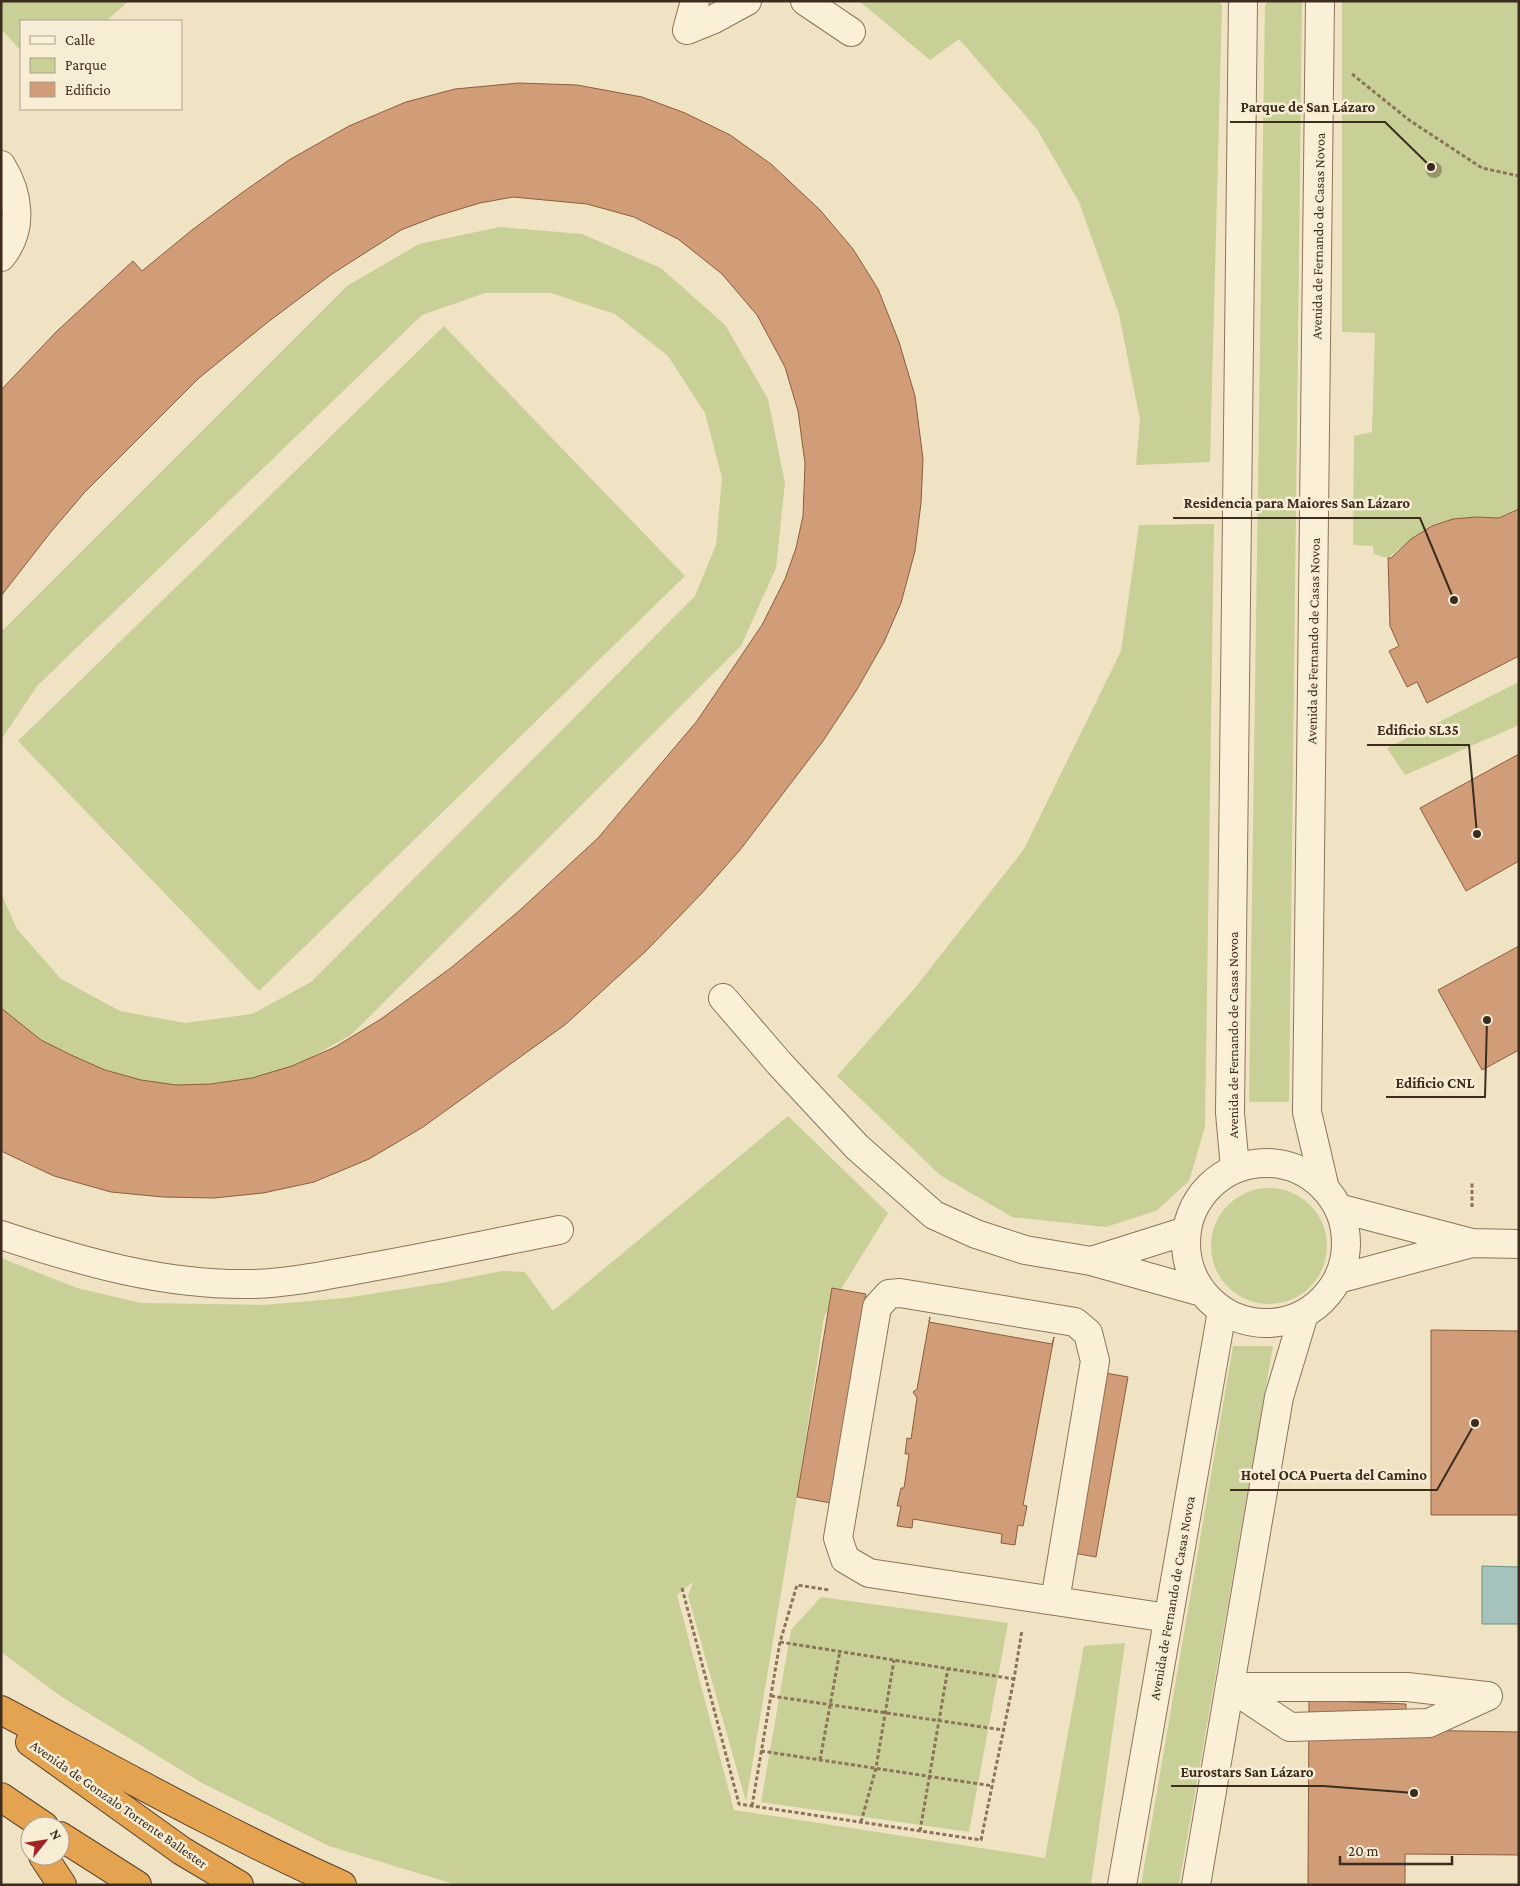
<svg xmlns="http://www.w3.org/2000/svg" width="1520" height="1886" font-family="'Crimson Pro',serif">
	<style>
		.green { fill: #c8cf97 }
		.water { fill: #a6c3bb; stroke: #6c9289 }
		.building { fill: #d09d78; stroke: #8c5d3e }
		.lines { fill: none; stroke-linecap: round; stroke-linejoin: round }
		.minor-casing { stroke: #8c7459; stroke-width: 30 }
		.highway-casing { stroke: #5a422d; stroke-width: 30 }
		.path { stroke: #8c7459; stroke-width: 3; stroke-dasharray: 4 2.5; stroke-linecap: butt }
		.minor { stroke: #faf0d8; stroke-width: 28 }
		.highway { stroke: #e3a351; stroke-width: 28 }
		.tree { fill: #95976b }
		.labels { text-anchor: middle; dominant-baseline: central; stroke-width: 5; stroke-linejoin: round; paint-order: stroke }
		.street-label { font-size: 14px; fill: #3b2c1e; stroke: #f7edd4 }
		.leader { fill: none; stroke: #3b2c1e; stroke-width: 2 }
		.callout-dot { fill: #3b2c1e; stroke: #f7edd4; stroke-width: 2 }
		.callout-label { font-size: 15px; text-anchor: middle; font-weight: bold; fill: #3b2c1e; stroke: #f7edd4; stroke-width: 5; stroke-linejoin: round; paint-order: stroke }
	</style>
	<rect width="100%" height="100%" fill="#f0e3c4"/>
	<path class="green" d="M1,1H129L106,21H21V51L1,29Z
		M859,1H1218L1222,5L1210,462L1136,465L1140,420L1119,314L1079,202L1037,129L959,39L930,60Z
		M1268,1H1302L1289,1102H1249L1265,5Z
		M1342,1H1519V509L1499,518L1432,526L1411,539L1388,558L1374,554L1373,546L1353,545L1354,436L1372,432L1375,333L1342,332Z
		M500,227L582,234L661,268L725,325L768,399L785,483L776,568L741,646L351,1035L277,1076L192,1091L108,1079L32,1043L1,1013V893L17,929L61,979L120,1011L185,1023L252,1014L311,982L695,596L716,545L722,478L705,413L668,356L615,314L551,293H485L422,315L37,686L1,740V632L347,286L419,244Z
		M444,326L685,576L259,991L18,741Z
		M1214,524L1205,1127L1189,1181L1156,1211L1106,1227L1012,1217L940,1175L837,1076L914,989L1024,849L1121,651L1139,525Z
		M1519,682V725L1405,775L1387,748Z
		M788,1116L888,1213L824,1317L797,1497L746,1802L688,1596L693,1582L677,1595L734,1810L1045,1858L1084,1646L1125,1643L1091,1885H457L329,1846L202,1783L62,1697L1,1652V1258L77,1288L141,1303L264,1305L345,1298L441,1283L502,1271L525,1272L553,1311Z
		M1211 1246a58 58 0 1 1 116 0a58 58 0 1 1-116 0Z
		M1233,1346H1273L1179,1885H1141Z
		M821,1597L1008,1623L969,1832L761,1802L791,1630Z"/>
	<path class="water" d="M1482,1566L1519,1567V1624H1482Z"/>
	<path class="building" d="M519,83L577,85L642,97L685,113L730,135L771,164L820,210L853,249L878,289L899,342L915,396L923,459L921,503L915,551L901,603L884,642L856,691L823,741L740,850L702,893L646,951L566,1024L423,1127L369,1159L314,1182L263,1193L214,1198L163,1197L111,1192L54,1176L1,1151V1008L41,1040L71,1055L105,1070L141,1080L176,1085L211,1084L252,1078L292,1066L335,1047L381,1019L452,967L519,911L598,838L697,721L762,625L785,579L796,548L803,516L805,463L798,411L785,367L757,315L722,274L678,239L634,217L587,204L513,197L480,203L437,216L401,230L332,274L268,322L199,378L84,493L50,533L1,596V390L57,331L133,261L142,271L192,230L243,192L289,160L349,126L406,102L455,89Z
		M1519,509V656L1427,703L1417,682L1407,687L1389,651L1399,646L1390,626L1388,558H1391L1411,539L1432,526L1453,519L1476,517L1499,518Z
		M1519,754V861L1466,891L1420,808Z
		M1519,946V1050L1482,1070L1438,990Z
		M832,1288L866,1294L831,1503L797,1497Z
		M930,1317L929,1322L1052,1344L1054,1337L1023,1505L1027,1506L1023,1526L1018,1525L1015,1545L1001,1543L1002,1534L913,1519L912,1528L897,1526L901,1506H897L901,1488H904L909,1454H905L907,1438L911,1439L917,1398L913,1392L917,1389Z
		M1431,1330L1519,1331V1515H1431Z
		M1100,1372L1128,1377L1096,1557L1068,1552Z
		M1309,1700L1406,1704V1730L1519,1732V1855L1405,1854V1885H1308Z"/>
	<g class="lines">
		<g class="minor-casing">
			<path id="minor" d="M805,1L851,32
				M1320,1L1307,1112L1325,1189
				M687,30L714,19L747,1
				M687,30L695,1
				M1,165C19,194 24,229 1,257
				M723,998L779,1063L857,1147L934,1215L976,1234L1025,1250L1091,1261L1202,1292
				M1186 1243a80 80 0 1 1 160 0a80 80 0 1 1-160 0Z
				M1235,1168L1230,1113L1243,1
				M1338,1208L1472,1243L1519,1244
				M1,1235C83,1262 166,1286 253,1284C293,1283 337,1273 377,1266C438,1255 498,1242 559,1230
				M1091,1261L1186,1231
				M1338,1279L1472,1243
				M1055,1601L1095,1361L1088,1333L1075,1322L900,1293L889,1294L877,1307L838,1538L845,1559L869,1573L1168,1618
				M1230,1687L1290,1727L1429,1723L1488,1696
				M1230,1687H1407L1486,1696
				M1122,1885L1222,1311
				M1196,1885L1279,1397L1304,1314"/>
		</g>
		<g class="highway-casing">
			<path id="highway" d="M1,1710C114,1770 226,1833 342,1885
				M30,1742L182,1851L239,1885
				M1,1797L44,1826
				M60,1836L137,1885
				M43,1856L62,1885"/>
		</g>
		<path class="path" d="M1352,74L1409,120L1482,168L1519,176
			M1472,1207V1183
			M682,1588L739,1804L981,1840L1014,1679L1022,1630
			M780,1642L1014,1679
			M771,1696L1003,1730
			M761,1751L993,1786
			M820,1760L840,1651
			M752,1806L780,1642L797,1585L829,1590
			M861,1822L876,1768L894,1660
			M920,1831L948,1668"/>
		<use href="#minor" class="minor"/>
		<use href="#highway" class="highway"/>
	</g>
	<circle class="tree" cx="1434" cy="170" r="8"/>
	<g class="labels">
		<g class="street-label">
			<text transform="translate(1318 236) rotate(-89)">Avenida de Fernando de Casas Novoa</text>
			<text transform="translate(1313 641) rotate(-89)">Avenida de Fernando de Casas Novoa</text>
			<text transform="translate(1233 1035) rotate(-90)">Avenida de Fernando de Casas Novoa</text>
			<text transform="translate(1172 1598) rotate(-80)">Avenida de Fernando de Casas Novoa</text>
			<text transform="translate(119 1804) rotate(35)">Avenida de Gonzalo Torrente Ballester</text>
		</g>
	</g>
	<path class="leader" d="M1431 167L1385 122H1230M1454 600L1420 518H1173M1477 834L1469 745H1367M1487 1020L1485 1097H1386M1475 1423L1437 1490H1230M1414 1793L1324 1786H1171"/>
	<g class="callout-dot">
		<circle cx="1431" cy="167" r="5"/>
		<circle cx="1454" cy="600" r="5"/>
		<circle cx="1477" cy="834" r="5"/>
		<circle cx="1487" cy="1020" r="5"/>
		<circle cx="1475" cy="1423" r="5"/>
		<circle cx="1414" cy="1793" r="5"/>
	</g>
	<g class="callout-label">
		<text x="1308" y="112">Parque de San Lázaro</text>
		<text x="1297" y="508">Residencia para Maiores San Lázaro</text>
		<text x="1418" y="735">Edificio SL35</text>
		<text x="1435" y="1088">Edificio CNL</text>
		<text x="1334" y="1480">Hotel OCA Puerta del Camino</text>
		<text x="1247" y="1777">Eurostars San Lázaro</text>
	</g>
	<rect width="1520" height="1886" fill="none" stroke="#3b2c1e" stroke-width="5"/>
	<rect x="20" y="20" width="162" height="90" fill="#f7edd4" stroke="#aca08b"/>
	<rect x="30" y="36" width="25" height="8" fill="#faf0d8" stroke="#aca08b"/>
	<text x="65" y="45" font-size="15" fill="#3b2c1e">Calle</text>
	<rect x="30" y="58" width="25" height="15" fill="#c8cf97" stroke="#aca08b"/>
	<text x="65" y="70" font-size="15" fill="#3b2c1e">Parque</text>
	<rect x="30" y="82" width="25" height="15" fill="#d09d78" stroke="#aca08b"/>
	<text x="65" y="95" font-size="15" fill="#3b2c1e">Edificio</text>
	<g transform="translate(45 1841) rotate(60)"><circle r="24" fill="#f7edd4" stroke="#aca08b"/>
	<path d="M0-4L9 19L0 12L-9 19Z" fill="#9e2627"/>
	<text y="-8" font-size="14" font-weight="bold" text-anchor="middle" fill="#3b2c1e">N</text>
	</g>
	<path d="M1340 1856v8h112v-8" fill="none" stroke="#3b2c1e" stroke-width="2.5"/>
	<text x="1348" y="1856" font-size="15" fill="#3b2c1e" stroke="#f7edd4" stroke-width="4" paint-order="stroke">20 m</text>
</svg>
